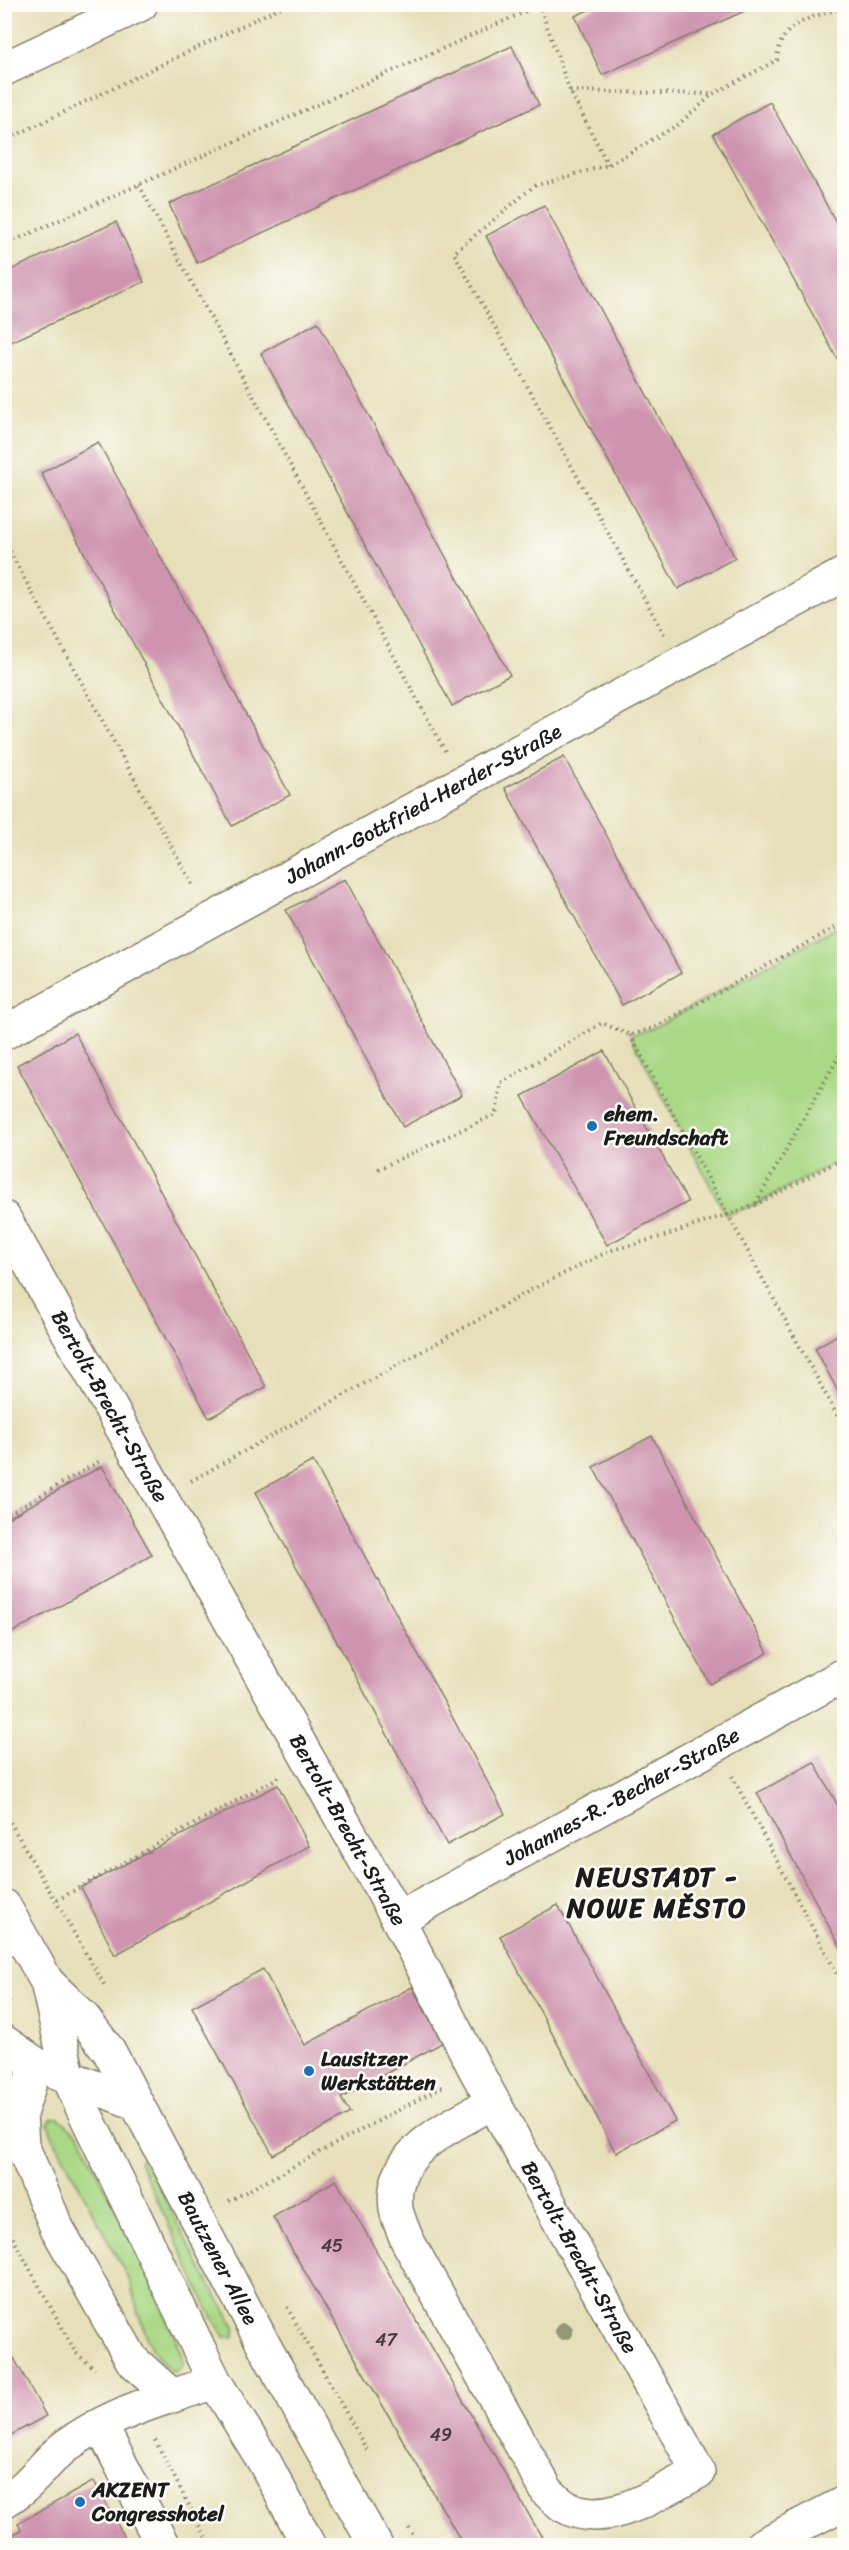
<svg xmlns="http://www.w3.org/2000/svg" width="849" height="2550" font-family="Sriracha,sans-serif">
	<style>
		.green { fill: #aad886; stroke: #637a51; stroke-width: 1.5 }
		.building { fill: #ce93af }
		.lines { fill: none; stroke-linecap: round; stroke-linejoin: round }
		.minor-casing { stroke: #827e6a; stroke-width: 36 }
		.path { stroke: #827e6a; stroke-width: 4; stroke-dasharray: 1.5 4.5; stroke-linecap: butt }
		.minor { stroke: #fff; stroke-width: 33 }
		.tree { fill: #939877 }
		.poi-dot { fill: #1f6fb2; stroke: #fdfcf7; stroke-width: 2 }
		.labels { text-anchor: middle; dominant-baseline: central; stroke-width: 5; stroke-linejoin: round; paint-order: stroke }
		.number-label { font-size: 18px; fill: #483a41 }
		.street-label { font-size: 21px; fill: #1c1c1c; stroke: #fdfcf7 }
		.poi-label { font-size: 21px; font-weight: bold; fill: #1c1c1c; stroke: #fdfcf7; text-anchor: start }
		.district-label { font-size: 27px; font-weight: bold; letter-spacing: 1.5px; fill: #1c1c1c; stroke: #fdfcf7 }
	</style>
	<rect width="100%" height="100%" fill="#fdfcf7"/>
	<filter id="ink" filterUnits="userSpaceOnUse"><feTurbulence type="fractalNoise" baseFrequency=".0167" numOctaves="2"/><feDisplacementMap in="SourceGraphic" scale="12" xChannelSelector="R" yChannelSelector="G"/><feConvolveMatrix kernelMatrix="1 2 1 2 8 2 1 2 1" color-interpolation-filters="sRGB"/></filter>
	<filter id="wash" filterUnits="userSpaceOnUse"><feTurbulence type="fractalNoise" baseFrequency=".008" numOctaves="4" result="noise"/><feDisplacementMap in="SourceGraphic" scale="24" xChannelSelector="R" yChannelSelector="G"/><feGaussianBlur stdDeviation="1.35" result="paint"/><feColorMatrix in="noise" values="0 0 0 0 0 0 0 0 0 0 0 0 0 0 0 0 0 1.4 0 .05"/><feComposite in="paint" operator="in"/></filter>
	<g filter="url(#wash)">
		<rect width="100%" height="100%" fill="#e7dfb9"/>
		<path class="green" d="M844,923V1158L755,1205L726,1215L630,1035L653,1028Z
			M52,2118H59L80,2136L160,2300L182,2356L183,2365L174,2372C150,2360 136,2309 131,2284L53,2137L48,2124Z
			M141,2159L145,2161L207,2280L236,2328L234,2337H225L212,2317L139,2161Z"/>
		<g id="blocks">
			<path class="building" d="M600,5H758L602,75L575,16Z
				M512,46L539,105L197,263L169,204Z
				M770,102L844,237V371L713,134Z
				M544,205L735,558L678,589L486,236Z
				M116,222L144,282L4,345V273Z
				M318,322L510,675L452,706L261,353Z
				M98,442L290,795L232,826L41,473Z
				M564,757L681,973L622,1005L505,788Z
				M345,879L462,1095L403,1127L286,910Z
				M75,1033L266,1387L209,1418L17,1065Z
				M604,1051L688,1202L607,1245L522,1096Z
				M844,1331V1403L815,1348Z
				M652,1436L768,1653L710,1684L593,1467Z
				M313,1461L505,1814L447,1845L256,1492Z
				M102,1466L152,1555L4,1637V1520Z
				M814,1762L844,1817V1954L757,1793Z
				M278,1785L309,1846L115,1955L81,1887Z
				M558,1905L675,2121L616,2153L500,1936Z
				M263,1969L305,2045L412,1987L442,2043L341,2098L350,2113L273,2155L192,2007Z
				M336,2180L390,2275L547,2546H464L383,2406L273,2217Z
				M4,2340L46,2416L4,2439Z
				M94,2481L129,2546H5V2539L21,2530L18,2523Z"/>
		</g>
	</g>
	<g filter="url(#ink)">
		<use href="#blocks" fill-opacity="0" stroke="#827e6a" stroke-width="1.5"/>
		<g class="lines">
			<g class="minor-casing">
				<g id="minor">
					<path d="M4,69L141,4"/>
					<path id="s1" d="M4,1033L844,574"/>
					<path id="s2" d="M4,1218L398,1919L475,2069L684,2446L698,2472C661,2491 607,2531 564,2506C558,2502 552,2496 547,2491L407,2240C403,2230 398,2219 396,2209C388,2149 452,2127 493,2102"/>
					<path d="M4,1906L47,1982L68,2075L81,2105L215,2382L265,2463L309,2546"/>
					<path id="s3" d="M398,1919L844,1675"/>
					<path id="s4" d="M47,1982L81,2015L109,2051L267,2351L376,2546"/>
					<path d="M4,2042L36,2064L135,2103"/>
					<path d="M36,2064L20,2114L22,2145L57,2228L132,2360L172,2396L215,2382"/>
					<path d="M101,2426L163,2546"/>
					<path d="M4,2501C33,2485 43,2463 67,2445C98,2423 136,2407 172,2396"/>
					<path d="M761,2546L844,2503"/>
				</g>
			</g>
			<path class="path" d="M539,4L570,91L608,165
				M570,91L713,94
				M4,141L287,4
				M139,185L445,751
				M4,245L542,4
				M4,541L194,888
				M664,634L454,253L534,186L608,165L679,124L713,94L777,60C779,21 813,18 844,7
				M630,1035L844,1428
				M378,1169L496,1114L501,1083L602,1023L630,1035L653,1028L844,923
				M756,1203L844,1047
				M191,1481L533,1289L609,1251L664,1236L755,1205L844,1158
				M4,1517L100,1461
				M732,1776L844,1987
				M4,1812L106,1988
				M57,1900L279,1777
				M4,2004L15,1999
				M229,2201L445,2085
				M4,2222L76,2353L95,2369
				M287,2307L367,2450
				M155,2440L210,2546
				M409,2528L419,2546"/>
			<use href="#minor" class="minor"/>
		</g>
		<circle class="tree" cx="564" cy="2331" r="9"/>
	</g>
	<g class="poi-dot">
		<circle cx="592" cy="1126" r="6"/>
		<circle cx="309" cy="2071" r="6"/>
		<circle cx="80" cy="2502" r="6"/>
	</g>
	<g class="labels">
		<g class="number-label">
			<text x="332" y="2246">45</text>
			<text x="386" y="2340">47</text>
			<text x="441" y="2435">49</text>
		</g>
		<g class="street-label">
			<text stroke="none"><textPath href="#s1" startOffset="478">Johann-Gottfried-Herder-Straße</textPath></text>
			<text stroke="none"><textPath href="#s2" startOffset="216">Bertolt-Brecht-Straße</textPath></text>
			<text stroke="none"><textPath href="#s3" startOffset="255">Johannes-R.-Becher-Straße</textPath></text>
			<text stroke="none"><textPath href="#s2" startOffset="702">Bertolt-Brecht-Straße</textPath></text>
			<text stroke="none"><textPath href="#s2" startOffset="1188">Bertolt-Brecht-Straße</textPath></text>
			<text stroke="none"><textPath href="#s4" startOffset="327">Bautzener Allee</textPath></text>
		</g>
		<g class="poi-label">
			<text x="604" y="1114">ehem.<tspan x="604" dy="24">Freundschaft</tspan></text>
			<text x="321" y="2059">Lausitzer<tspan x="321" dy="24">Werkstätten</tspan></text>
			<text x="92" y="2490">AKZENT<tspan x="92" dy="24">Congresshotel</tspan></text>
		</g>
		<g class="district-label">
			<text x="657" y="1877">NEUSTADT -<tspan x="657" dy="31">NOWE MĚSTO</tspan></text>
		</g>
	</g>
	<rect width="849" height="2550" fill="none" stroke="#fdfcf7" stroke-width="24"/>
</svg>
